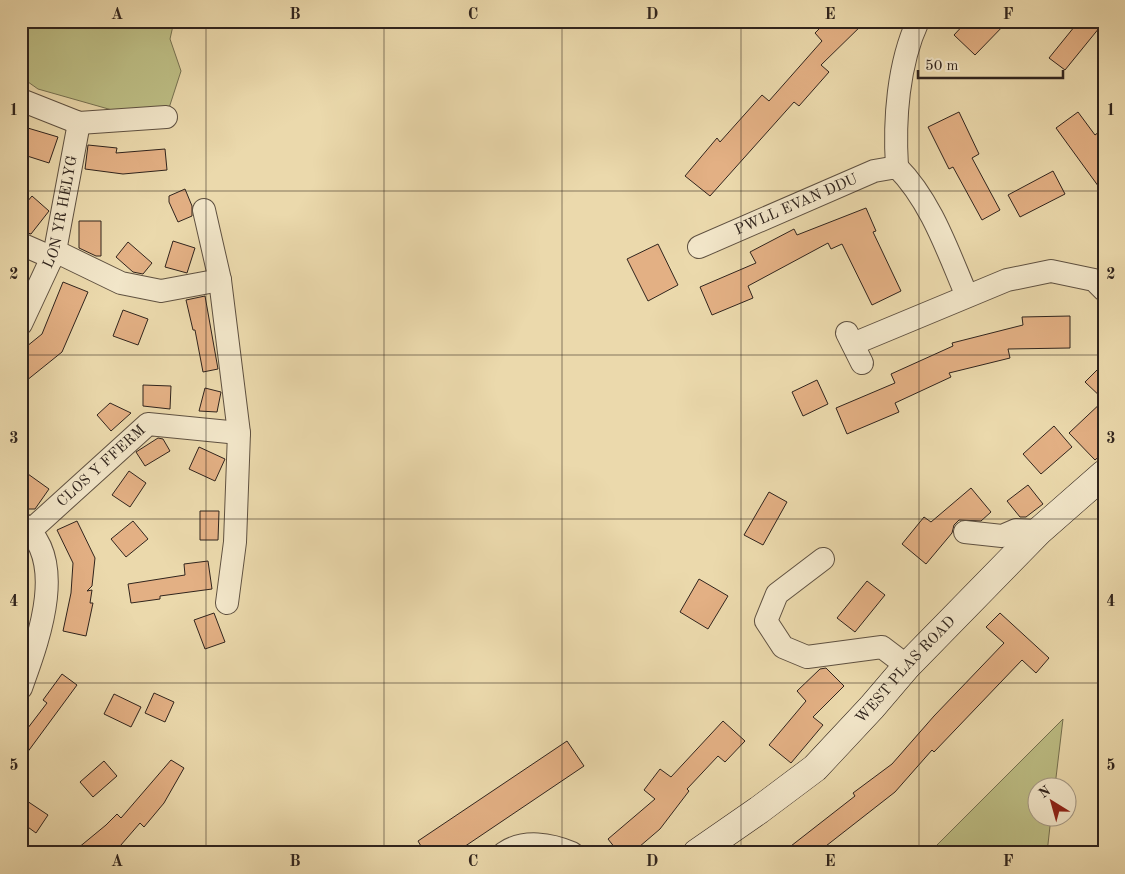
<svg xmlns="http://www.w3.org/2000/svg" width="1125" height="874" font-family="'Old Standard TT',serif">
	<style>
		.green { fill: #bdbe85; stroke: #767151 }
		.building { fill: #e3b084; stroke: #30241d }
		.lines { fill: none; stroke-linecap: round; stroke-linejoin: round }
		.street-casing { stroke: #5f5141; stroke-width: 24 }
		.secondary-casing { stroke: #30241d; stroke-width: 29 }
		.street { stroke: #f2e6c9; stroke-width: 22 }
		.secondary { stroke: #f2e6c9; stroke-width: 28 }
		.grid { fill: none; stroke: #30241d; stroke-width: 1; stroke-opacity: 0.55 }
		.labels { text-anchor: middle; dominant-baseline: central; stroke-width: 5; stroke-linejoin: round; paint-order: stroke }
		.street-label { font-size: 15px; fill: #30241d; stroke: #f2e6c9 }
		.neatline { fill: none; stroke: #30241d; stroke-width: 2 }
		.grid-label { font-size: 16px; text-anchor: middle; font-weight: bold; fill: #30241d }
	</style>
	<rect width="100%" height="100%" fill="#ebd9ac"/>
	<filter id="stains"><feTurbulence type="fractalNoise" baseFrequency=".004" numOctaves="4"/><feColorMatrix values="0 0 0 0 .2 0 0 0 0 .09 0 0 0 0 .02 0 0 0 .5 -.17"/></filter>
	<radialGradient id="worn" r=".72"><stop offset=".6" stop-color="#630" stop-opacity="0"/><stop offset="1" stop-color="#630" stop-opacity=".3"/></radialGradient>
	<path class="green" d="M21,21H174L170,39L181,71L169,108L112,110L38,89L21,77Z
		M1063,719L1055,786H1038V816L1051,817L1047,853H929Z"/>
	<path class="building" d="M827,21H866L821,65L829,72L799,106L794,102L710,196L685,176L717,138L720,142L762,95L769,101L822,41L815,33Z
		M967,21H1008L975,55L954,35Z
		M1079,21L1104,22L1065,70L1049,58Z
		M959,112L979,154L972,158L1000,210L982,220L953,167L949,169L928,127Z
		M1078,112L1095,135L1104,128V194L1056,128Z
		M21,126L58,137L49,163L21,154Z
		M88,145L117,148L116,153L165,149L167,170L123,174L85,169Z
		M1053,171L1065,194L1020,217L1008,195Z
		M185,189L192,206V216L178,222L169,202V196Z
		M32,196L49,211L31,234L21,231V209Z
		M866,208L876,231L873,232L901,291L872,305L842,244L831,249L828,243L748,286L753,298L712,315L700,287L756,263L750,252L794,229L797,235Z
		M79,221H101V256H96L79,248Z
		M173,241L195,248L187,273L165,267Z
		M128,242L152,263L143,274L133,272L116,257Z
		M658,244L678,285L648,301L627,259Z
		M63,282L88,292L62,352L21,385V351L42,334Z
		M205,296L218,369L203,372L195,330H193L186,300Z
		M123,310L148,319L138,345L113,336Z
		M1070,316V348L1008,349L1010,358L949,373L951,377L895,403L899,412L847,434L836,408L895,383L891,374L953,346L952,343L1023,325L1022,317Z
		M1104,363V400L1085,382Z
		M817,380L828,404L803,416L792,392Z
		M143,385L171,386L170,409L143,406Z
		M205,388L221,392L217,412L199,411Z
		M1104,400V452L1095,460L1069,433Z
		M110,403L131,413L111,431L97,415Z
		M1054,426L1072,447L1041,474L1023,454Z
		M158,438L163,439L170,451L145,466L136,452Z
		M199,447L225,459L215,481L189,469Z
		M21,469L49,489L35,509H29L21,503Z
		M129,471L146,483L130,507L112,495Z
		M1028,485L1043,504L1026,517H1020L1007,501Z
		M971,488L991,512L981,521L959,520L954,525L952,533L926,564L902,544L924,517L931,522Z
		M769,492L787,502L763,545L744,535Z
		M200,511H219L218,540H200Z
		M77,521L95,558L92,586L87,591L92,590L90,603H93L86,636L63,631L71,593L73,563L57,530Z
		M133,521L148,539L126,557L111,539Z
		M208,561L212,589L160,596V599L131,603L128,584L185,575L184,564Z
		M699,579L728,596L708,629L680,612Z
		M867,581L885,595L855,632L837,618Z
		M214,613L225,642L205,649L194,620Z
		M1000,613L1049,658L1036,673L1022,660L934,752L932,750L895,792L817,853H782L855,796L853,793L892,764L934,716L1004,643L986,627Z
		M826,668L844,686L813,717L823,725L791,763L769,745L806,701L797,691L820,669Z
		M62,674L77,685L21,761V737L47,703L43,700Z
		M154,693L174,702L165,722L145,713Z
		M114,694L141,707L131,727L104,714Z
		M723,721L745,741L725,762L718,756L687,789L689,791L660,829L632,853H619L608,839L655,799L644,790L660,769L671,777Z
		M567,741L584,766L455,853H425L418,841Z
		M171,760L184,768L164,803L144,827L140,823L114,853H72L106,825L117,814L121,818Z
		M104,761L117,776L93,797L80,782Z
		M21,797L48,815L36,833L21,822Z"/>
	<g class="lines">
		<g class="street-casing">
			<g id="street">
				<path d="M21,100L79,123L166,117"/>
				<path d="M897,167C894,120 898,64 918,21"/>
				<path d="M204,210L220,280L239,433L235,542L227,603"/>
				<path d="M21,244L53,258"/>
				<path id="s1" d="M699,247L874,171L897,167C931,201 948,252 967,296"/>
				<path d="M55,251L121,283L161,291L220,280"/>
				<path id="s2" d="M21,324L55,251L79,123"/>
				<path d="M847,333L862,363"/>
				<path d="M853,344L1007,280L1051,271L1094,280L1104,290"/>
				<path d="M21,523C70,559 37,643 21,688"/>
				<path id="s3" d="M31,530L148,424L239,433"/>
				<path d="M965,532L1002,536L1016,530L1039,531"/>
				<path d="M823,559L777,594L766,621L783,647L807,657L882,647L907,666"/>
				<path d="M504,853C524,839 551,844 572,853"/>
			</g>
		</g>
		<g class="secondary-casing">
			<g id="secondary">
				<path id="s4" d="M697,853L759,810L815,768L872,707L907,666L1039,531L1104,474"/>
			</g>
		</g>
		<use href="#street" class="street"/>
		<use href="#secondary" class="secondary"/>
	</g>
	<path class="grid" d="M206,21V853M384,21V853M562,21V853M741,21V853M919,21V853M21,191H1104M21,355H1104M21,519H1104M21,683H1104"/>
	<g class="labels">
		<g class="street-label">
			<text stroke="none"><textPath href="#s1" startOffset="106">PWLL EVAN DDU</textPath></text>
			<text stroke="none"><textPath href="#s2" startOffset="120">LON YR HELYG</textPath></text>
			<text stroke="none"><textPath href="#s3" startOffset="95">CLOS Y FFERM</textPath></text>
			<text stroke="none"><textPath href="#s4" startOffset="279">WEST PLAS ROAD</textPath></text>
		</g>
	</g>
	<rect width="1125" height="874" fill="none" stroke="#ebd9ac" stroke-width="55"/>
	<g transform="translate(1052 802) rotate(323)"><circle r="24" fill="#f2e6c9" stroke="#a49884"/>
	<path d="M0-4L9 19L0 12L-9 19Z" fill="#8f2418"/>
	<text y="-8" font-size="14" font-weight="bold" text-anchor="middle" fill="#30241d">N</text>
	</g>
	<path d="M918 70v8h145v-8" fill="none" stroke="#30241d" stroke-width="2.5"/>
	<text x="925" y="70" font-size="15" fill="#30241d" stroke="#f2e6c9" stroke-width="4" paint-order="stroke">50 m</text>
	<rect x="28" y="28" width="1070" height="818" class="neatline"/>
	<g class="grid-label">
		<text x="117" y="19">A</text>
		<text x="295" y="19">B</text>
		<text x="473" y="19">C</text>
		<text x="652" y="19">D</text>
		<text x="830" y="19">E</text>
		<text x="1008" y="19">F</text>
		<text x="14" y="115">1</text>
		<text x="1111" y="115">1</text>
		<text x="14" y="279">2</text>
		<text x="1111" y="279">2</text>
		<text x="14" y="443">3</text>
		<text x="1111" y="443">3</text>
		<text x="14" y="606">4</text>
		<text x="1111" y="606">4</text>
		<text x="14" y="770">5</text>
		<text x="1111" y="770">5</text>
		<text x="117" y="866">A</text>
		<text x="295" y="866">B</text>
		<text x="473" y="866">C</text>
		<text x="652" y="866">D</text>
		<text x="830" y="866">E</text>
		<text x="1008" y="866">F</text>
	</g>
	<rect width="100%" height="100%" filter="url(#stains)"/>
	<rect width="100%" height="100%" fill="url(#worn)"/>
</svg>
